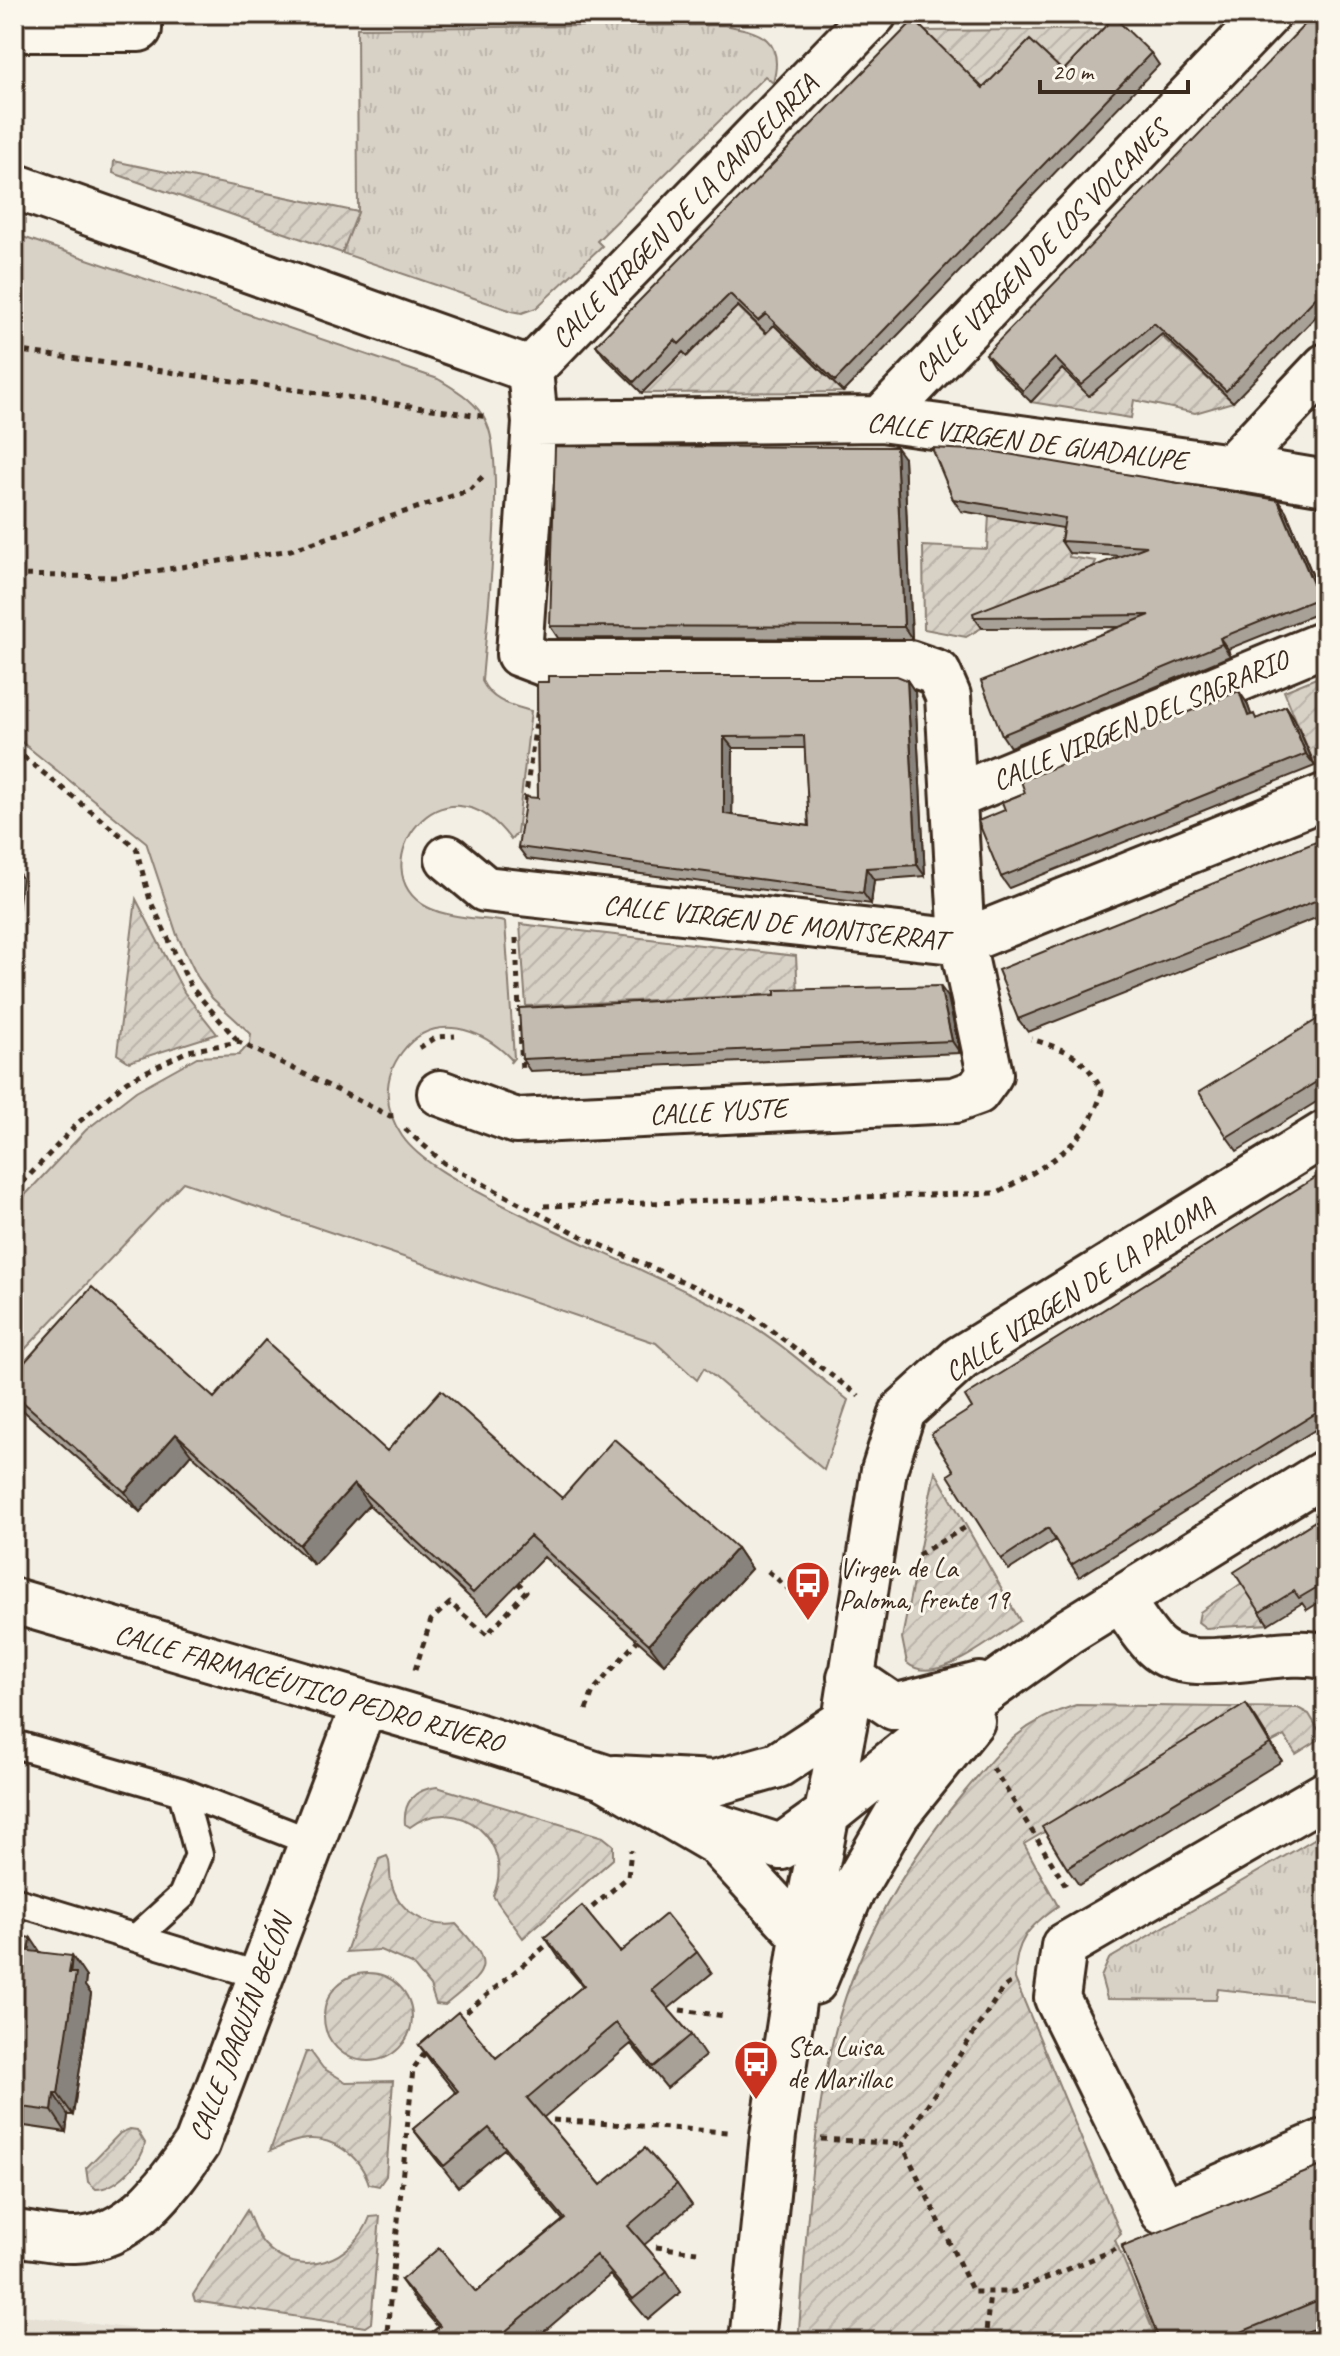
<svg xmlns="http://www.w3.org/2000/svg" width="1340" height="2356" font-family="Caveat,sans-serif">
	<style>
		.built { fill: #e5dfd4 }
		.grass { fill: #d8d1c6; stroke: #8a7e72; stroke-width: 2 }
		.park { fill: url(#park-tufts); stroke: #8a7e72; stroke-width: 2 }
		.garden { fill: url(#garden-furrows); stroke: #8a7e72; stroke-width: 2 }
		.lines { fill: none; stroke-linecap: round; stroke-linejoin: round }
		.lane-casing { stroke: #3b2a1e; stroke-width: 32 }
		.street-casing { stroke: #3b2a1e; stroke-width: 50 }
		.path { stroke: #3b2a1e; stroke-width: 5; stroke-dasharray: 6 6; stroke-linecap: butt }
		.lane { stroke: #fbf7ec; stroke-width: 26 }
		.street { stroke: #fbf7ec; stroke-width: 44 }
		.wall { fill: #a8a197; stroke: #3b2a1e; stroke-width: 2; fill-rule: evenodd }
		.shaded-wall { fill: #88837b; stroke: #3b2a1e; stroke-width: 2 }
		.building { fill: #c3bbb0; stroke: #3b2a1e; stroke-width: 2; fill-rule: evenodd }
		.labels { text-anchor: middle; dominant-baseline: central; stroke-width: 6; stroke-linejoin: round; paint-order: stroke }
		.street-label { font-size: 28px; fill: #3b2a1e; stroke: #fbf7ec }
		.poi-label { font-size: 28px; fill: #3b2a1e; stroke: #fbf7ec; text-anchor: start }
	</style>
	<defs>
		<pattern id="park-tufts" width="24" height="20" patternUnits="userSpaceOnUse" patternTransform="scale(2)"><rect width="24" height="20" fill="#d8d1c6"/><path d="M3 7l-1-3M5 7V3M7 7l1-3M15 17l-1-3M17 17v-4M19 17l1-3" fill="none" stroke="#bab4aa"/></pattern>
		<pattern id="garden-furrows" width="10" height="10" patternUnits="userSpaceOnUse" patternTransform="scale(2)"><rect width="10" height="10" fill="#d8d1c6"/><path d="M-1 1l2-2M0 10L10 0M9 11l2-2" fill="none" stroke="#bab4aa"/></pattern>
	</defs>
	<rect width="100%" height="100%" fill="#f3efe4"/>
	<filter id="ink" filterUnits="userSpaceOnUse"><feTurbulence type="fractalNoise" baseFrequency=".0125" numOctaves="2"/><feDisplacementMap in="SourceGraphic" scale="16" xChannelSelector="R" yChannelSelector="G"/><feConvolveMatrix kernelMatrix="1 2 1 2 8 2 1 2 1" color-interpolation-filters="sRGB"/></filter>
	<g filter="url(#ink)">
		<path class="built" d="M14,2314L239,2342H14Z"/>
		<path class="grass" d="M14,234L438,379C458,391 478,402 487,424C506,466 486,627 482,681C492,702 511,705 531,711L517,833L511,840C443,747 358,869 427,907C447,918 482,918 505,922L514,1058L510,1063L511,1059C482,1028 433,1011 402,1052C382,1078 384,1110 402,1136C421,1164 471,1188 501,1204C579,1244 660,1276 737,1317C777,1338 812,1372 848,1400L824,1470L704,1368L697,1380L656,1343L183,1182L14,1361V1207L86,1130L136,1091L197,1057L239,1055L250,1043L251,1034L212,998L197,976L177,935L146,842L14,736Z"/>
		<path class="park" d="M723,25C761,31 785,39 773,83L765,76L597,241L602,246L536,308L522,313L512,311L342,253L358,212L357,28Z
			M1326,1832V2001L1218,1989L1216,2000L1107,1999L1101,1977L1109,1959Z"/>
		<path class="garden" d="M1122,29L1071,83L1000,90L912,122L922,31Z
			M114,161L358,212L342,253L113,173Z
			M732,301L765,333L774,325L843,392L642,393L683,352L688,356Z
			M1160,335L1233,402L1195,413L1134,400L1131,418L1031,402L1062,369L1089,396Z
			M989,515L1073,529L1069,557L1096,561L1087,581L1002,616L966,637L924,629L923,546L987,549Z
			M1326,674V755L1312,759L1284,691Z
			M136,899L184,992L217,1034L129,1062L117,1054Z
			M520,924L796,956L798,993L526,1006Z
			M935,1471L1020,1621C993,1638 936,1688 907,1663L902,1638Z
			M1242,1583L1268,1624L1206,1628L1198,1622L1200,1612Z
			M1076,1705L1298,1708L1309,1714L1323,1737L1296,1754L1284,1736L1271,1743L1250,1710L1024,1844L1058,1906C1029,1926 1014,1942 1015,1979L1121,2234L1115,2240L1158,2342H798C806,2247 810,2147 830,2053C850,1959 900,1871 961,1796C998,1752 1019,1722 1076,1705Z
			M437,1787L603,1837L613,1845V1859L523,1938L493,1896C517,1843 459,1791 410,1827L405,1824C403,1802 415,1789 437,1787Z
			M387,1856C391,1862 389,1872 391,1881C397,1911 426,1928 456,1924C498,1969 487,1970 445,2005L436,2004L430,1986L412,1964L380,1950L346,1952L379,1859Z
			M324 2017a44 44 0 1 1 88 0a44 44 0 1 1-88 0Z
			M306,2052H311L323,2068L346,2082L393,2081L386,2176L379,2186L369,2184C360,2155 331,2134 300,2140C289,2142 279,2148 270,2151Z
			M130,2129L137,2130L145,2143C143,2162 116,2189 96,2189L88,2182L86,2168L120,2133Z
			M247,2210C252,2221 255,2234 264,2244C300,2283 354,2260 370,2217L380,2216L371,2323L365,2327L195,2301L193,2295Z"/>
		<g class="lines">
			<g class="lane-casing">
				<path id="lane" d="M14,1744L182,1792L311,1842
					M14,1901L261,1976
					M137,1937L182,1896L199,1855L182,1792"/>
			</g>
			<g class="street-casing">
				<path id="street" d="M14,29H139V14
					M14,186L530,370
					M881,419L1268,14
					M535,423L881,419L1231,467L1326,483
					M1231,467L1326,366
					M954,797L1326,643
					M448,858L485,889L962,942L1326,796
					M440,1093L516,1121L955,1100L977,1092L990,1074L962,942L948,696L938,673L909,663H543L519,654L535,423L530,370L874,14
					M1121,1600C1132,1615 1142,1633 1155,1646C1190,1681 1280,1643 1326,1657
					M14,1601L470,1734L604,1777L717,1843L803,1936
					M850,1677L894,1707L979,1685
					M615,1778L715,1783L778,1765L845,1721
					M1326,1794L1064,1946L1057,1998L1163,2212L1326,2141
					M697,1820L781,1847L829,1813L941,1723L1069,1631L1326,1472
					M814,1982L850,1895L897,1814L972,1721
					M14,2233C34,2235 55,2241 75,2240C131,2239 169,2185 197,2144L364,1705
					M752,2342L773,2135L803,1936L845,1721L884,1470L903,1411L961,1358L1326,1133"/>
			</g>
			<path class="path" d="M14,350L488,417
				M14,575L116,577L291,550L470,490L484,475
				M14,749L136,848L150,900L191,987L238,1041
				M525,801L538,708
				M516,938L519,1012
				M520,1026L522,1072
				M419,1048L437,1037L455,1036
				M405,1129L444,1163L583,1237L740,1307L859,1396
				M14,1192L79,1122L127,1081L188,1051L239,1042L390,1116L398,1115
				M544,1206L998,1193C1044,1166 1087,1147 1102,1091C1084,1055 1067,1050 1031,1039
				M918,1555L966,1527
				M768,1571L799,1598
				M415,1670L431,1620L450,1603L487,1635L526,1591L517,1582
				M586,1710L593,1691L637,1641
				M993,1768L1068,1889
				M583,1915L628,1877L631,1850
				M1010,1983L1003,1988L902,2144L973,2292H1013L1131,2243
				M680,2010L725,2016
				M457,2020L554,1939
				M553,2120L727,2132
				M821,2139L902,2144
				M656,2247L697,2252
				M386,2342L413,2069L428,2049
				M985,2342L990,2293"/>
			<use href="#lane" class="lane"/>
			<use href="#street" class="street"/>
		</g>
		<path class="wall" d="M1326,28V306L1233,402L1162,334L1089,396L1062,369L1031,402L993,365L986,354Z
			M1151,53L1159,65L843,392L774,325L766,333L738,306L687,356L683,352L642,393L604,356L596,345L983,88Z
			M904,458L912,639L558,638L550,626Z
			M953,499L1278,500L1286,511L1326,607V610L1228,649L1230,656L1010,747L1002,735L1119,627L982,628L974,617L1121,556L1069,553L1061,541L1063,528L961,511Z
			M907,680L915,692L925,876L874,880L871,904L527,859L518,847L538,798L537,682ZM733,748H805L809,826L732,815Z
			M1247,703L1251,715L1257,719L1286,706L1294,718L1315,766L1009,888L1001,877L1005,810Z
			M1326,838V914L1028,1032L1018,1019Z
			M948,997L960,1053L530,1071L522,1059Z
			M1326,1014V1096L1237,1151L1227,1137Z
			M1326,1171V1423L1079,1577L1056,1540L1009,1570L1001,1559L954,1471L972,1408Z
			M14,1374L214,1398L387,1451L562,1498L737,1548L751,1569L664,1664L544,1557L488,1614L369,1505L314,1565L191,1454L140,1512L18,1406L14,1400Z
			M1326,1514V1598L1307,1610L1302,1603L1268,1624L1260,1612Z
			M1246,1704L1282,1761L1079,1885L1067,1868Z
			M14,1935L40,1952L86,1977L85,1986L91,1994L73,2115H68L66,2132L24,2126L23,2136L14,2134Z
			M545,1937L620,1952H697L712,1973L668,2009L691,2035L705,2056L667,2088L631,2044L543,2118L601,2185L677,2184L692,2205L644,2245L667,2271L681,2292L648,2320L610,2275L532,2342H420L438,2327L415,2300L401,2280L476,2292L563,2220L504,2149L458,2187L428,2149L413,2129L456,2093L433,2065L419,2045L496,2058L583,1986L559,1958Z
			M1326,2164V2324L1282,2342H1160Z"/>
		<path class="shaded-wall" d="M896,447L904,458L912,639L904,627Z
			M1278,500L1286,511L1326,608L1319,598Z
			M1220,638L1228,649L1230,656L1222,644Z
			M907,680L915,692L925,876L917,865Z
			M1239,691L1247,703L1256,728L1248,716Z
			M1286,706L1294,718L1315,766L1306,754Z
			M724,737L733,748L732,826L724,814Z
			M14,867L22,878L14,943Z
			M866,868L874,880L871,904L863,893Z
			M940,986L948,997L960,1053L952,1041Z
			M176,1434L191,1454L140,1512L125,1492Z
			M354,1484L369,1505L314,1565L299,1545Z
			M737,1548L751,1569L664,1664L649,1644Z
			M1246,1704L1257,1720L1282,1761L1270,1744Z
			M31,1938L45,1959L29,1951Z
			M72,1956L86,1977L85,1986L91,1994L73,2115L58,2094Z
			M54,2094L68,2115L66,2132L52,2111Z
			M14,2111L24,2126L23,2136L14,2123Z"/>
		<path class="building" d="M1313,16L1326,28V287L1226,391L1154,323L1081,385L1055,358L1023,391L986,354Z
			M1114,17L1151,53L835,381L766,314L758,321L730,294L679,344L675,340L634,382L596,345L914,20L983,88L1030,40L1063,71Z
			M555,446L896,447L904,627L550,626Z
			M932,448L990,451L1278,500L1319,598L1220,638L1222,644L1002,735L981,681L1150,615L974,617L973,613L1147,546L1061,541L1065,518L953,499Z
			M548,676H897L907,680L917,865L866,868L863,893L518,847L526,797L538,798L537,682H548ZM804,736L809,826L724,814V737Z
			M1239,691L1248,716L1254,714L1256,719L1286,706L1306,754L1001,877L978,821L1005,810L1002,802L1025,793L1021,781Z
			M1326,838V911L1320,899L1018,1019L998,970Z
			M940,986L952,1041L522,1059L519,1008L775,995V990Z
			M1326,1014V1076L1227,1137L1199,1092Z
			M1326,1171V1407L1071,1565L1048,1528L1001,1559L948,1475L954,1471L931,1434L972,1408L965,1396Z
			M92,1287L214,1398L265,1340L387,1451L441,1390L562,1498L614,1439L737,1548L649,1644L530,1536L473,1593L354,1484L299,1545L176,1434L125,1492L14,1394V1374Z
			M1326,1514V1582L1299,1598L1294,1591L1260,1612L1234,1572Z
			M1246,1704L1270,1744L1067,1868L1042,1827Z
			M582,1906L620,1952L666,1914L697,1952L652,1990L691,2035L653,2067L616,2023L527,2098L601,2185L645,2148L677,2184L628,2226L667,2271L633,2299L596,2255L506,2331L515,2342H420L440,2326L401,2280L439,2248L476,2292L565,2219L489,2128L444,2166L413,2129L458,2091L419,2045L458,2012L496,2058L584,1985L545,1937Z
			M14,1935L31,1938L29,1951L72,1956L69,1973H76L58,2094H54L52,2111L14,2106Z
			M1326,2164V2297L1217,2342H1160L1122,2247Z"/>
	</g>
	<defs>
		<g id="bus-pin" transform="scale(2.3)"><path d="M0 17L-7.5 6A9.5 9.5 0 1 1 7.5 6Z" fill="#c8321e" stroke="#fbf7ec"/><path d="M-5-6H5V4H4V6H2V4H-2V6H-4V4H-5ZM-3.5-4V0h7V-4ZM-3.5 1.2v1.5H-2V1.2ZM2 1.2v1.5H3.5V1.2Z" fill="#fff"/></g>
	</defs>
	<g fill-rule="evenodd">
		<use href="#bus-pin" x="808" y="1583"/>
		<use href="#bus-pin" x="756" y="2062"/>
	</g>
	<g class="labels">
		<g class="street-label">
			<text transform="translate(684 211) rotate(-46)">CALLE VIRGEN DE LA CANDELARIA</text>
			<text transform="translate(1041 251) rotate(-46)">CALLE VIRGEN DE LOS VOLCANES</text>
			<text transform="translate(1027 441) rotate(7)">CALLE VIRGEN DE GUADALUPE</text>
			<text transform="translate(1140 720) rotate(-23)">CALLE VIRGEN DEL SAGRARIO</text>
			<text transform="translate(775 922) rotate(6)">CALLE VIRGEN DE MONTSERRAT</text>
			<text transform="translate(718 1111) rotate(-3)">CALLE YUSTE</text>
			<text transform="translate(1079 1289) rotate(-33)">CALLE VIRGEN DE LA PALOMA</text>
			<text transform="translate(309 1688) rotate(16)">CALLE FARMACÉUTICO PEDRO RIVERO</text>
			<text transform="translate(240 2028) rotate(-69)">CALLE JOAQUÍN BELÓN</text>
		</g>
		<g class="poi-label">
			<text x="839" y="1567">Virgen de La<tspan x="839" dy="32">Paloma, frente 19</tspan></text>
			<text x="787" y="2046">Sta. Luisa<tspan x="787" dy="32">de Marillac</tspan></text>
		</g>
	</g>
	<rect width="1340" height="2356" fill="none" stroke="#fbf7ec" stroke-width="48"/>
	<rect x="24" y="24" width="1292" height="2308" fill="none" stroke="#3b2a1e" stroke-width="3" filter="url(#ink)"/>
	<path d="M1040 80v12h148v-12" fill="none" stroke="#3b2a1e" stroke-width="4"/>
	<text x="1052" y="80" font-size="24" fill="#3b2a1e" stroke="#fbf7ec" stroke-width="6" paint-order="stroke">20 m</text>
</svg>
